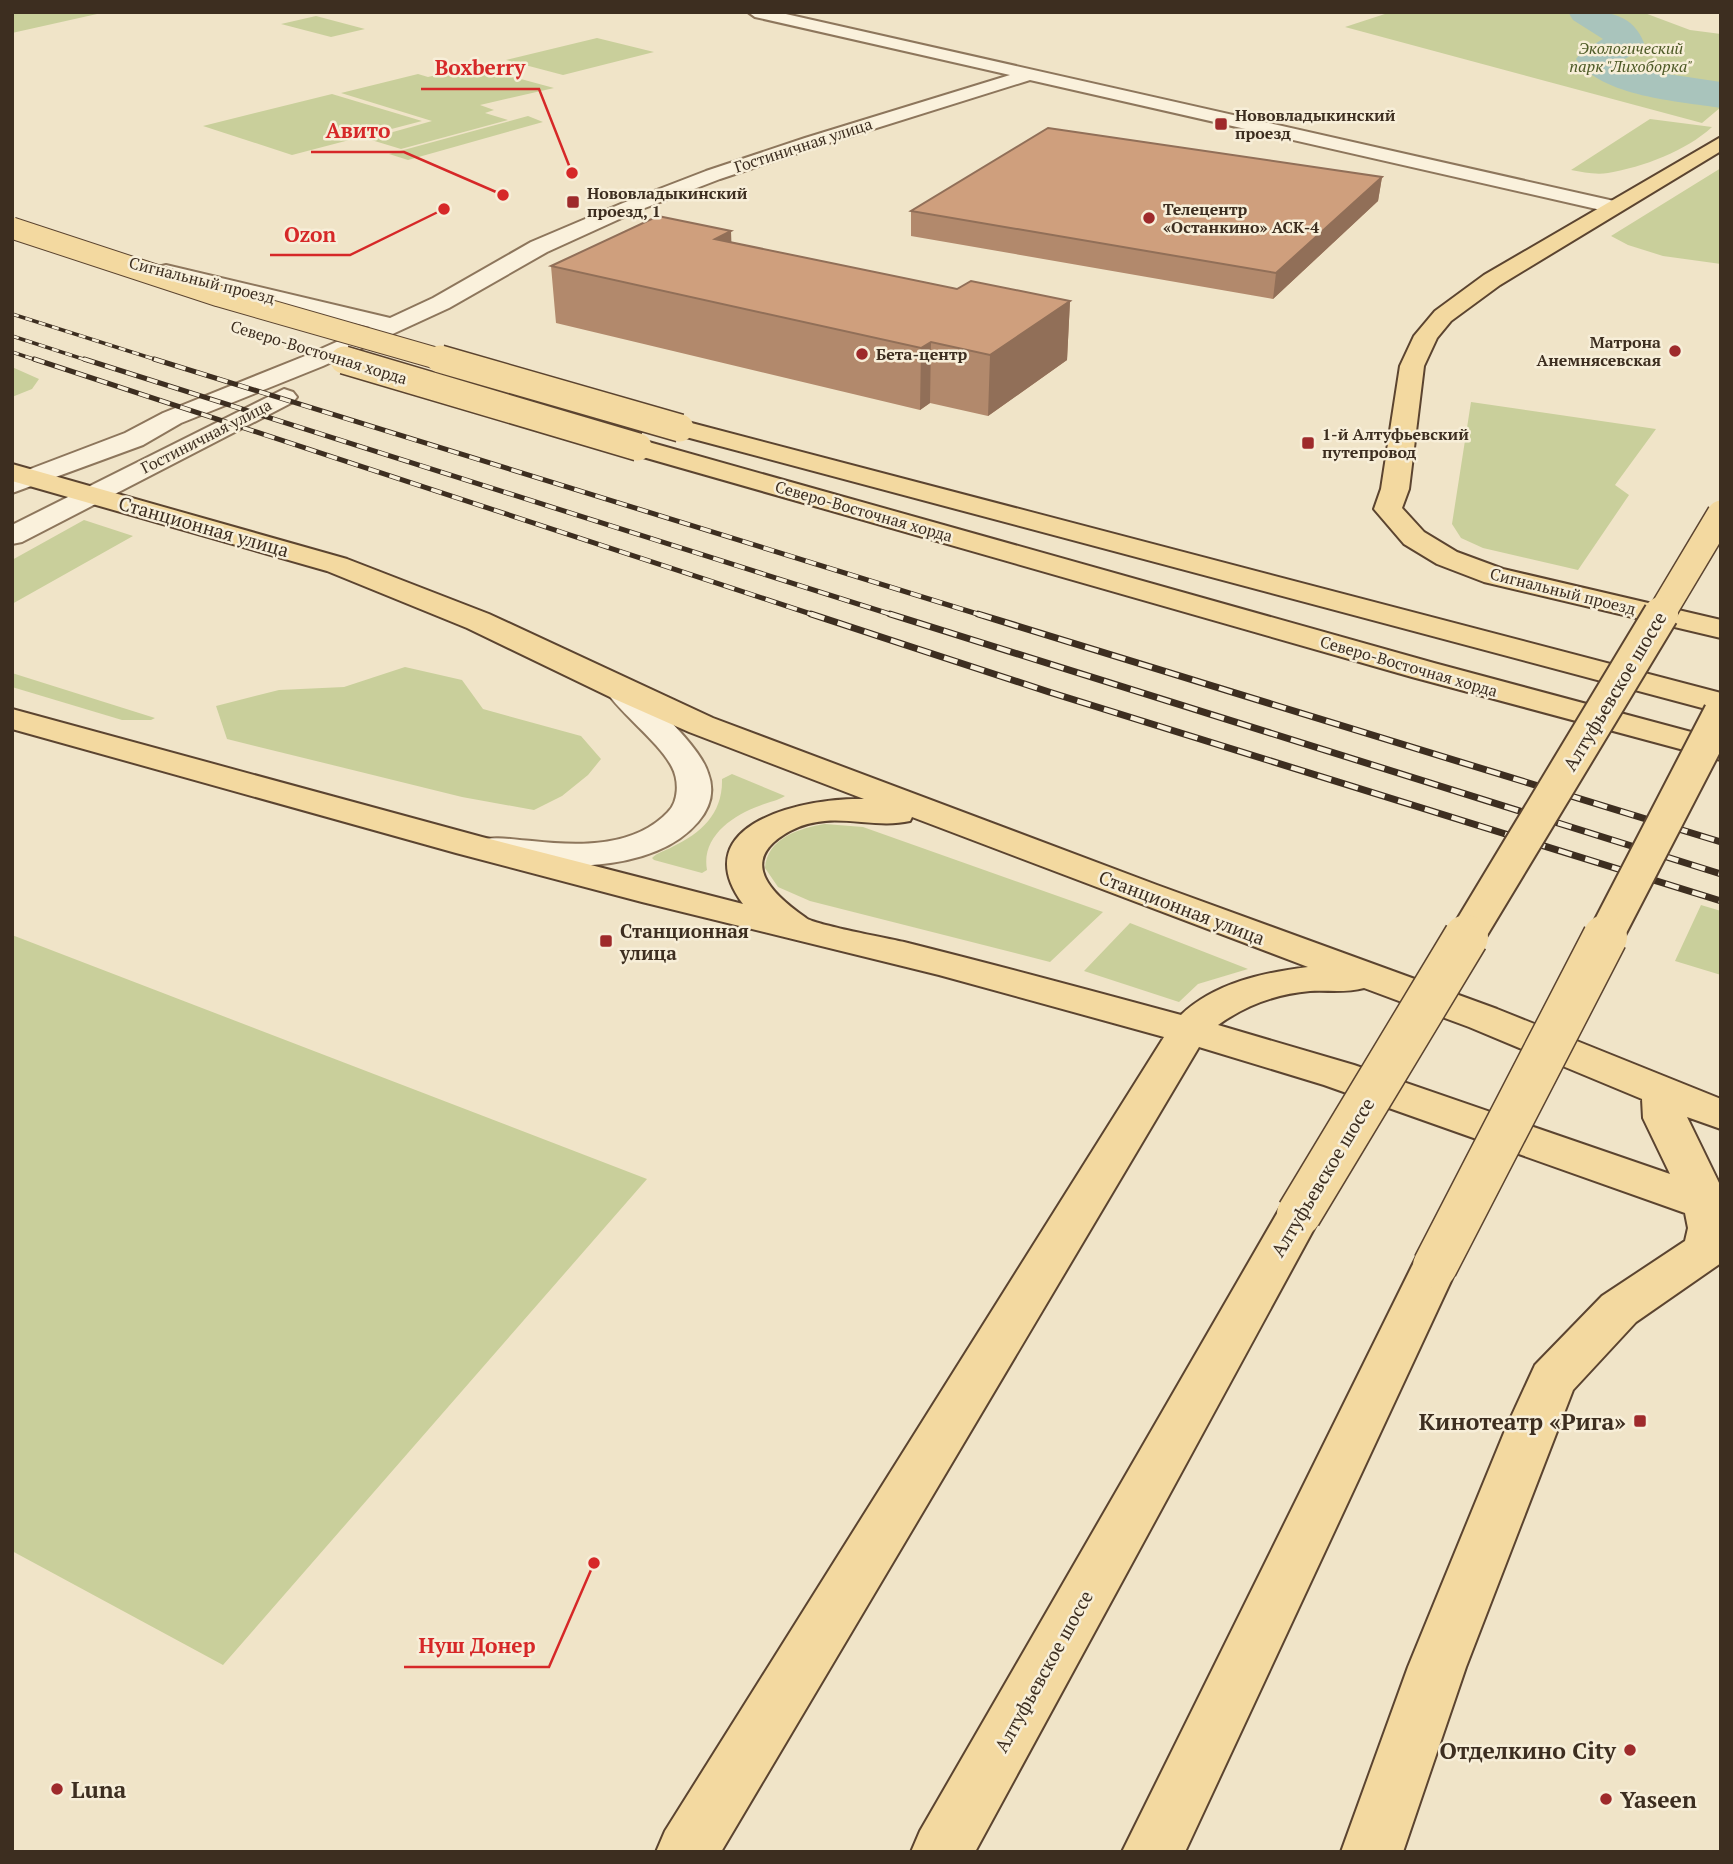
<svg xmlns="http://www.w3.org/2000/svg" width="1733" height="1864" font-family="'PT Serif',serif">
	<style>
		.green { fill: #c9cf9b }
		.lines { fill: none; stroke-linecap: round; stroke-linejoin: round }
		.river { fill: #a9c4bc; fill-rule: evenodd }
		.minor-casing { stroke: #8d765c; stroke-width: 4 }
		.major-casing { stroke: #5b4430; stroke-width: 4 }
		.minor { fill: #faf1dc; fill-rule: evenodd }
		.major { fill: #f3d9a0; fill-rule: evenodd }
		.rail-far2-casing { stroke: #3d2e20; stroke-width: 3.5 }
		.rail-far1-casing { stroke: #3d2e20; stroke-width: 5 }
		.rail-casing { stroke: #3d2e20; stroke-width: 7 }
		.rail-far2 { stroke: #f7eed8; stroke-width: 2.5; stroke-dasharray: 7; stroke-linecap: butt }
		.rail-far1 { stroke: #f7eed8; stroke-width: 3.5; stroke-dasharray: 11; stroke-linecap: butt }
		.rail { stroke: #f7eed8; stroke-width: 4.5; stroke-dasharray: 14; stroke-linecap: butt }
		.major-bridge-far3-casing { stroke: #5b4430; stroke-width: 23; stroke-linecap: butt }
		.major-bridge-far2-casing { stroke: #5b4430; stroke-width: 30; stroke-linecap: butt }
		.major-bridge-far1-casing { stroke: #5b4430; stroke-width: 38; stroke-linecap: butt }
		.major-bridge-casing { stroke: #5b4430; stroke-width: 47; stroke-linecap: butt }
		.major-bridge-far3 { stroke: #f3d9a0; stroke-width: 21 }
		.major-bridge-far2 { stroke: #f3d9a0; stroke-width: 27 }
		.major-bridge-far1 { stroke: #f3d9a0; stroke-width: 34 }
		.major-bridge { stroke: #f3d9a0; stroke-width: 44 }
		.wall { fill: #b2896c }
		.shaded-wall { fill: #916f58 }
		.building { fill: #cf9f7d; stroke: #916f58; stroke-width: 2 }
		.poi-dot { fill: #9e2a2b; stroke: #f7eed8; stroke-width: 2.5 }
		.labels { text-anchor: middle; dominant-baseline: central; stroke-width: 5; stroke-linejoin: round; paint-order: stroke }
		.far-park-label { font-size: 16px; font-style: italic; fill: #4d5a26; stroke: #f7eed8 }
		.far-poi-label { font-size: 16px; font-weight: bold; fill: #3d2e20; stroke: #f7eed8; text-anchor: start }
		.far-street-label { font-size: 16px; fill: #3d2e20; stroke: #f7eed8 }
		.street-label { font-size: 19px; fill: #3d2e20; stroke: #f7eed8 }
		.poi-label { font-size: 19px; font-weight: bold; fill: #3d2e20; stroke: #f7eed8; text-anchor: start }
		.near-poi-label { font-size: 23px; font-weight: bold; fill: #3d2e20; stroke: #f7eed8; text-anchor: end }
		.leader { fill: none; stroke: #d62828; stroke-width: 2.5 }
		.callout-dot { fill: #d62828; stroke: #f7eed8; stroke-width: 2.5 }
		.callout-label { font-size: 21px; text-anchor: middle; font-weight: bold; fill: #d62828; stroke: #f7eed8; stroke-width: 5; stroke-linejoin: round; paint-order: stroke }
	</style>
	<rect width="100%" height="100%" fill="#f0e4c8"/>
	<path class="green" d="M12,12H106L12,33Z
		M1391,12H1642L1690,30L1721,34V107L1702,123L1345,27Z
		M316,16L365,29L331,37L281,24Z
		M597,38L654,52L563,75L506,60Z
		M473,66L554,88L480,105L494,110L485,113L508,120L401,149L368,139L432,121L341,93L418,74L428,77Z
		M332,94L422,121L292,155L203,126Z
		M528,116L543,122L408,160L389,154Z
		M1650,119L1712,127C1686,151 1643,167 1608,173C1595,175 1583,172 1571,170Z
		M1721,168V264L1663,256L1628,245L1611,236Z
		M12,367L39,379L32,389L12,397Z
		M1471,402L1656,429L1615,485L1629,495L1578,570L1483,548L1461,538L1452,524Z
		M84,520L133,536L12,604V560Z
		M405,667L462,680L483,709L581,736L601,759L588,775L562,796L534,810L462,797L227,739L216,706L279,690L344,687Z
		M12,673L155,718L151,720H122L12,687Z
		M732,774L785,796C777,801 768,802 759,806C732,816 701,837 707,870L702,873L654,860L652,858C658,852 665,851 672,847C702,833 723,813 722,779Z
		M825,824L863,827L1103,912L1050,962L810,901L778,887L765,868C767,838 800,828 825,824Z
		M1701,905L1721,911V975L1675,961Z
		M1130,923L1248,969L1198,984L1179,1002L1084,971Z
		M12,935L647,1179L223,1665L12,1551Z"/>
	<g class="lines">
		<path class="river" d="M1568,12C1599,12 1630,8 1644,43L1639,51L1623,60L1654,72L1721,82V108C1678,101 1602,97 1576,59L1582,51L1603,39L1573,20Z"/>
		<g class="minor-casing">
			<path id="minor" d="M748,12H777L1614,201L1621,203L1624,207L1621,211L1614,213L1030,80L819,146L720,179L637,211L547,252L449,308L323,366L181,423L143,445L12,493V476L125,433L163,413L305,356L370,327L158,277L155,272L158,267L166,265L390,318L433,298L531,242L623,203L706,171L805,138L1010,75L755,17Z
				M284,389L293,392L297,397L293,402L22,542L12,544V525Z
				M621,680L632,683C653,705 700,746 708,773C715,791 710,808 698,822C652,876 542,871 479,856L474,848L479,840C497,836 514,840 532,841C578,846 634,848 668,812C679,801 679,780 672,767C659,742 622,715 605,690L610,683Z"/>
		</g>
		<g class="major-casing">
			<path id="major" d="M1721,137V151L1500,285L1451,321L1437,338L1424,366L1409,489L1402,508L1424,532L1457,552L1503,569L1721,620V638L1484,582L1437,564L1404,544L1374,509L1381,489L1400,366L1414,336L1435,311L1484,275Z
				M680,420L1721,693V713L671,433L667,428L671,423Z
				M638,439L1434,663L1721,740V760L1412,677L629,453L625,447L629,441Z
				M12,464L347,559L489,614L713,718L1157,885L1497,1009L1721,1099V1129L1687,1117L1721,1187V1263L1636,1322L1573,1390L1466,1667L1403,1852H1341L1408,1667L1506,1428L1535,1365L1602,1296L1685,1241L1688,1228L1685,1213L1324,1085L1199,1047L721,1852H656L665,1831L1164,1037L939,975L642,902L456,853L12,729V709L482,837L743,904C683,823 807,797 864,799L689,732L610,697L467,628L327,571L12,481ZM912,817L1308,967C1262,973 1215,983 1181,1015C1089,990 996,965 904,942C887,938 815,925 806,918C773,895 735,861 790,831C831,809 871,830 910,821ZM1364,988L1469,1027L1642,1099L1643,1118L1670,1174L1354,1065L1218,1025C1246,1005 1276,994 1310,991C1328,990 1346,993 1364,988Z
				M1299,1198L1315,1203L1322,1214L975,1852H911L920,1831L1283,1203Z
				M1435,1249L1452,1254L1458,1266L1185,1852H1122L1412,1266L1418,1254Z"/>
		</g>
		<use href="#minor" class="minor"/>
		<use href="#major" class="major"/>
		<g class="rail-far2-casing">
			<path id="rail-far2" d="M12,314L160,361
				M12,336L89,361
				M12,352L39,361"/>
		</g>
		<g class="rail-far1-casing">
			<path id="rail-far1" d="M34,359L817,616
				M84,359L896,616
				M154,359L984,616"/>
		</g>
		<g class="rail-casing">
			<path id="rail" d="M811,614L1049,692L1721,901
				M890,614L1721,874
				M978,614L1721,842"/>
		</g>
		<use href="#rail-far2" class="rail-far2"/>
		<use href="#rail-far1" class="rail-far1"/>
		<use href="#rail" class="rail"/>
		<g class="major-bridge-far3-casing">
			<path id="major-bridge-far3" d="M12,228L219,296L446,361
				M344,360L347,361"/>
		</g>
		<g class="major-bridge-far2-casing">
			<path id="major-bridge-far2" d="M440,359L680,428
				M344,360L638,447
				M1660,616L1721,514"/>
		</g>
		<g class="major-bridge-far1-casing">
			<path id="major-bridge-far1" d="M1465,939L1661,614
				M1604,939L1721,713"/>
		</g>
		<g class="major-bridge-casing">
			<path id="major-bridge" d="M1299,1214L1466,937
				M1435,1266L1605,937"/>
		</g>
		<use href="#major-bridge-far3" class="major-bridge-far3"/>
		<use href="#major-bridge-far2" class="major-bridge-far2"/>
		<use href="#major-bridge-far1" class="major-bridge-far1"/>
		<use href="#major-bridge" class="major-bridge"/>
	</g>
	<path class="wall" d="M1382,177L1378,201L1273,299L911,236V211Z
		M731,231V242L957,289L1070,301L1067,360L988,416L930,403L920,410L556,323L551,266Z"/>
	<path class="shaded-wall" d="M1382,177L1378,201L1273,299L1276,273Z
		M731,231L733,287L715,239Z
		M1070,301L1067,360L988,416L990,355Z
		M931,342L930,403L920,410L921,348Z"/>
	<path class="building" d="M1048,128L1382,177L1276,273L911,211Z
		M658,216L731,231L715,239L957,289L971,281L1070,301L990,355L931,342L921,348L551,266Z"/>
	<g class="poi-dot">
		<rect x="1214" y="117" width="14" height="14" rx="3.5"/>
		<rect x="566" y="195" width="14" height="14" rx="3.5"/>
		<circle cx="1149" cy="218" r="7"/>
		<circle cx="1675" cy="351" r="7"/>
		<circle cx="862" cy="354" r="7"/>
		<rect x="1301" y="436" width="14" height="14" rx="3.5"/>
		<rect x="599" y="934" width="14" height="14" rx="3.5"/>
		<rect x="1633" y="1414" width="14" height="14" rx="3.5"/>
		<circle cx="1630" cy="1750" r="7"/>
		<circle cx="57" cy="1789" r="7"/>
		<circle cx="1606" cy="1799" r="7"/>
	</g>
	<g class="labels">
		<g class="far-park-label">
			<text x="1631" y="48">Экологический<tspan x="1631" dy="18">парк "Лихоборка"</tspan></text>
		</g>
		<g class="far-poi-label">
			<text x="1235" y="115">Нововладыкинский<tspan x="1235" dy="18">проезд</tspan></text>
			<text x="587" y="193">Нововладыкинский<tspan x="587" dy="18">проезд, 1</tspan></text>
			<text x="1163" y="209">Телецентр<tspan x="1163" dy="18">«Останкино» АСК-4</tspan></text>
			<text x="1661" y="342" text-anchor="end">Матрона<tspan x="1661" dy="18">Анемнясевская</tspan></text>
			<text x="876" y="354">Бета-центр</text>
			<text x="1322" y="434">1-й Алтуфьевский<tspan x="1322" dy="18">путепровод</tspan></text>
		</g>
		<g class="far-street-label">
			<text transform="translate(803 145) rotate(-18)">Гостиничная улица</text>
			<text transform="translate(202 280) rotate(14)">Сигнальный проезд</text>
			<text transform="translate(319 352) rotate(17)">Северо-Восточная хорда</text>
			<text transform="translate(206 436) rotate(-27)">Гостиничная улица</text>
			<text transform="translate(864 511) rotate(16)">Северо-Восточная хорда</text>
			<text transform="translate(1563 591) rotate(14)">Сигнальный проезд</text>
			<text transform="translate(1409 666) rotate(16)">Северо-Восточная хорда</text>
		</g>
		<g class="street-label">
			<text transform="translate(204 526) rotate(16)">Станционная улица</text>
			<text transform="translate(1614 691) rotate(-59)">Алтуфьевское шоссе</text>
			<text transform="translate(1182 907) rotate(21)">Станционная улица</text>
			<text transform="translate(1322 1177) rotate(-59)">Алтуфьевское шоссе</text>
			<text transform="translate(1043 1671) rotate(-61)">Алтуфьевское шоссе</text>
		</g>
		<g class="poi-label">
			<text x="620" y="930">Станционная<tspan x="620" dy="22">улица</tspan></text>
		</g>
		<g class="near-poi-label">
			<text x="1626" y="1421">Кинотеатр «Рига»</text>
			<text x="1616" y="1750">Отделкино City</text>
			<text x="71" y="1789" text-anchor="start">Luna</text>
			<text x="1620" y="1799" text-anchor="start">Yaseen</text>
		</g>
	</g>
	<path class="leader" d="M572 173L539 89H421M503 195L404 152H311M444 209L350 255H270M594 1563L549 1667H404"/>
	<g class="callout-dot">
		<circle cx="572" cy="173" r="7"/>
		<circle cx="503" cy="195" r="7"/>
		<circle cx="444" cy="209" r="7"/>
		<circle cx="594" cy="1563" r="7"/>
	</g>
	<g class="callout-label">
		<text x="480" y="75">Boxberry</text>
		<text x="358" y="138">Авито</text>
		<text x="310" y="242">Ozon</text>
		<text x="477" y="1653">Нуш Донер</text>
	</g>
	<rect width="1733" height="1864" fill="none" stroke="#3d2e20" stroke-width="28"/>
</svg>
